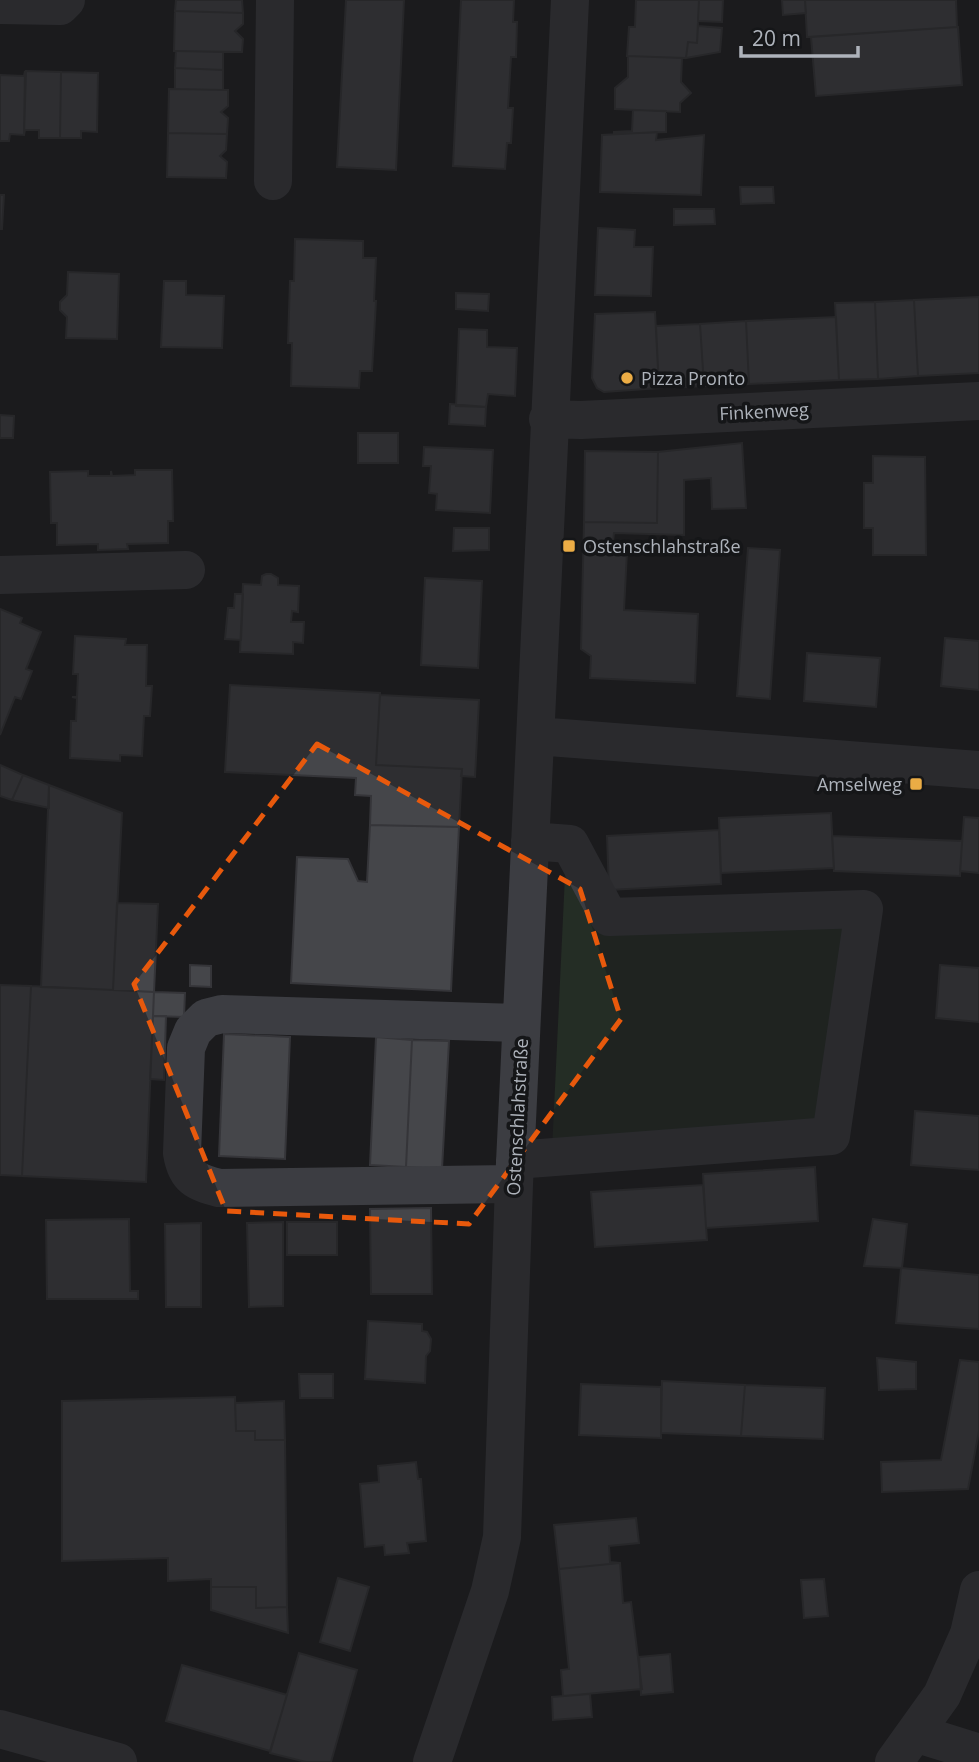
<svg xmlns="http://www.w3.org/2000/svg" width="979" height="1762" font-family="'Open Sans',sans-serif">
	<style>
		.green { fill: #242d25 }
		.building { fill: #45464a; stroke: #353539; stroke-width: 2 }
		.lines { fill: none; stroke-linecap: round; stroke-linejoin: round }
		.minor { stroke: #3c3d42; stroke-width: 38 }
		.marked { fill: none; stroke: #e8590c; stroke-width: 5; stroke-dasharray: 14 9; stroke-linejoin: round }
		.poi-dot { fill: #ebac45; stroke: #151618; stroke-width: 2.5 }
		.labels { text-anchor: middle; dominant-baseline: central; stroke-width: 7; stroke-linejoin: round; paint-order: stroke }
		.poi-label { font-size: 18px; fill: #aeb3bb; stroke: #151618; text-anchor: start }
		.street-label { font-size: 18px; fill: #aeb3bb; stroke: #151618 }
	</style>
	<rect width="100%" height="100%" fill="#1b1b1d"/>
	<path class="green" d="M566,854L601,926L854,919L821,1130L552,1151Z"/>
	<path class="building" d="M176,0H242L243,13L175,11Z
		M346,0H404L396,170L337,167Z
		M461,0H514L513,22H517L516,57H511L508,108H513L511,143H507L505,169L453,166Z
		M636,0H699L697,43L688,42L686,58L627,56L629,27H635Z
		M699,0H723L722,22L698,21Z
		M782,0H805L806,13L783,15Z
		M805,0H956L957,27L807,37Z
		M175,11L243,13V24L235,31L243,39L242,52L174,51Z
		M698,26L722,28L720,52L686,58L688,42L697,43Z
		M958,27L962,85L816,96L811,37Z
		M176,51L223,52V70L175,68Z
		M628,56L682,58L681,82L691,93L680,103V112L615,109V88L628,77Z
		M175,68L223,70V90L175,89Z
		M25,71L24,135L10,134L9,141H0V75L24,76Z
		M26,71L61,72L60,138H39V130H25L24,135Z
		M61,72L98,73L97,132L81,131V138H60Z
		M169,89L228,90V106L221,112L228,118L227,134L168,133Z
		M633,110L666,111V132L614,134V132L632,131Z
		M657,132L656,140L704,135L701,195L600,192L602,135Z
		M168,133L227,134L226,150L220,156L227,162L226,178L167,177Z
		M740,187H773L774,203L741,204Z
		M0,195H4L2,229H0Z
		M674,209H714L715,224L674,225Z
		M598,228L635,230L634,247H653L651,296L595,295Z
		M295,239L363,241V258H376L374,301H376L372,371H360L359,388L291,386L292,343H288L290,281H294Z
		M68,272L119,274L117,339L66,338L67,317L60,310V302L67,295Z
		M164,281H186V295L224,296L222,348L161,347Z
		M456,293L489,294L488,311L456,309Z
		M979,297V373L918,376L914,300Z
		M914,300L918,376L878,379L875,302Z
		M875,302L878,379L839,380L835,303Z
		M655,312L659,388L604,392L597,388L592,378L595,314Z
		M836,317L839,380L749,384L746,321Z
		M746,321L749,384L704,386L700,324Z
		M700,324L704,386L659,388L656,326Z
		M459,329L487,330V347L517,348L515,396L488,394L486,407L456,406Z
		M450,404L486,407L485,426L449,424Z
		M0,415L14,416L13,438H0Z
		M358,433H398V463H358Z
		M742,443L746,508L712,509L711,478L684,480V535L614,533L612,550L627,551L624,610L698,614L695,683L590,678L591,656L581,649L584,522L657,523L658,452Z
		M424,447L493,450L490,513L436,510L437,494L429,493L431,466H423Z
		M585,451L658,452L657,523L584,522Z
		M873,456L925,457L926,555H873V528H864V483H873Z
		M135,470H172L173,521H168V543L127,544L128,549L98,550V544L57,545V523H51L50,472L88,471V476H111V471L112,476L135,475Z
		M454,528H489V550L453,551Z
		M748,548L780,550L770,699L737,696Z
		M266,574H271L278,578V585L299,586L298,612L292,611L291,622H304L303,643L293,642V654L240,652L243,584L261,585L262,576Z
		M425,578L482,581L478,668L421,665Z
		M235,594H243L241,640L225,639L228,608H234Z
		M0,609L22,618L20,623L41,632L26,669L32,671L21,699L15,697L0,735Z
		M75,636L126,639L125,645H147L146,686H152L150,716H144L142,756L120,755V761L70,758L71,721H76L77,698L72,697H77L78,674H73Z
		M945,638L979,641V690L941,686Z
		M807,653L880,658L876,707L804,701Z
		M230,685L380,693L376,765L462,769L459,827L370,825L371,796L355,795L356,778L225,772Z
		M380,695L479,700L475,777L461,776L462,769L376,765Z
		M0,765L23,775L12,800L0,796Z
		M23,775L49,785V808L12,800Z
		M49,785L122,813L113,990L41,987Z
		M831,813L834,868L721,873L719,818Z
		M964,817L979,818V873L960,871Z
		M370,825L459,827L451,991L291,983L297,857L348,859L358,881L367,882Z
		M719,830L721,884L609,890L607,836Z
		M832,836L962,841L960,876L834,871Z
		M117,903L158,904L154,992L113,990Z
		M190,965L211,966V987L190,986Z
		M940,965L979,968V1022L936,1018Z
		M0,985L31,986L22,1176L0,1175Z
		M31,986L154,992L146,1182L22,1176Z
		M154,992L185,993L184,1017L153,1016Z
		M153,1016H166L164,1080L150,1079Z
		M224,1034L290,1037L285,1159L219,1156Z
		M376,1037L412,1040L406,1167L370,1165Z
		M412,1040L449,1041L442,1169L406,1167Z
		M915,1111L979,1116V1170L911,1165Z
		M815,1167L818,1221L706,1228L703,1174Z
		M703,1185L707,1240L595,1247L591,1192Z
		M431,1208L432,1294H371L370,1209Z
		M129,1219L130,1291H138V1299H47L46,1220Z
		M873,1219L907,1224L902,1268L864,1266Z
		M283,1222V1306L249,1307L247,1223Z
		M287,1222H337V1255H287Z
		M201,1223V1307H166L165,1224Z
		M901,1268L979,1275V1329L896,1323Z
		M368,1321L422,1324V1331L427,1332L431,1339L430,1351L426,1356L425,1383L365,1379Z
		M877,1358L916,1362V1389L879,1390Z
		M960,1360L979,1362V1431L968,1489L882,1492L881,1462L941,1460Z
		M299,1374H333V1398H300Z
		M662,1381L745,1385L741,1436L661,1433Z
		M581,1384L661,1387V1438L579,1435Z
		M745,1385L825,1388L823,1439L741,1436Z
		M235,1397L236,1431H255V1440H285L287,1607L256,1608V1587H211V1579L168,1581V1558L62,1561V1401Z
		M284,1401L285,1440H255V1431H236L235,1403Z
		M416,1462L418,1479H421L426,1541L407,1543L409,1553L385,1555L384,1545L365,1547L360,1484L379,1482L378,1466Z
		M636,1518L639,1543L609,1546L610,1562L620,1563L559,1569L554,1525Z
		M620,1563L623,1603L631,1602L642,1689L563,1696L561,1670L569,1669L559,1569Z
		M338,1578L369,1587L350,1651L320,1642Z
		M824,1579L828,1616L804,1618L801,1580Z
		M211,1587H256V1608L287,1607L288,1633L211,1610Z
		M299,1653L357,1670L331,1762H306L270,1753Z
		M670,1654L673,1692L641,1695L639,1657Z
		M182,1665L287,1695L270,1751L166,1721Z
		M590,1694L592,1717L553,1720L552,1697Z"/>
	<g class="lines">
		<path class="minor" d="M0,5L60,6L66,0
			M273,181L275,0
			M548,419L581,420L979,401
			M0,575L186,570
			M536,736L979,770
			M515,1160L831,1136L864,909L609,917L570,844L530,841
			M514,1184L219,1188C196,1182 186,1178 182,1153L186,1048L193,1031L206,1018L222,1014L521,1023
			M0,1729L118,1762
			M915,1733L979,1753
			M432,1762L490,1591L502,1537L514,1184L570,0
			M894,1762L942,1695L969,1634L979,1590"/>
	</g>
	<path d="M0 0H979V1762H0ZM317,744L580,889L621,1019L469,1224L226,1211L134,984Z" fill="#1b1b1d" fill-opacity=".55" fill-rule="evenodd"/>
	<path class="marked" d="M317,744L580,889L621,1019L469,1224L226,1211L134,984Z"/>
	<g class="poi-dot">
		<circle cx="627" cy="378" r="7"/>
		<rect x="562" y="539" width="14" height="14" rx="3.5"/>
		<rect x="909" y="777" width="14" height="14" rx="3.5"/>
	</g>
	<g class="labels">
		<g class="poi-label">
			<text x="641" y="378">Pizza Pronto</text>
			<text x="583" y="546">Ostenschlahstraße</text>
			<text x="902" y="784" text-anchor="end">Amselweg</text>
		</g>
		<g class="street-label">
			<text transform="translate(764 411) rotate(-3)">Finkenweg</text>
			<text transform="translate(517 1117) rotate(-87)">Ostenschlahstraße</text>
		</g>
	</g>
	<path d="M741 46v10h117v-10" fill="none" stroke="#aeb3bb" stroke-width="3.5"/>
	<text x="752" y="46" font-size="21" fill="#aeb3bb" stroke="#151618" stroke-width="5" paint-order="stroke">20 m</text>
</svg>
